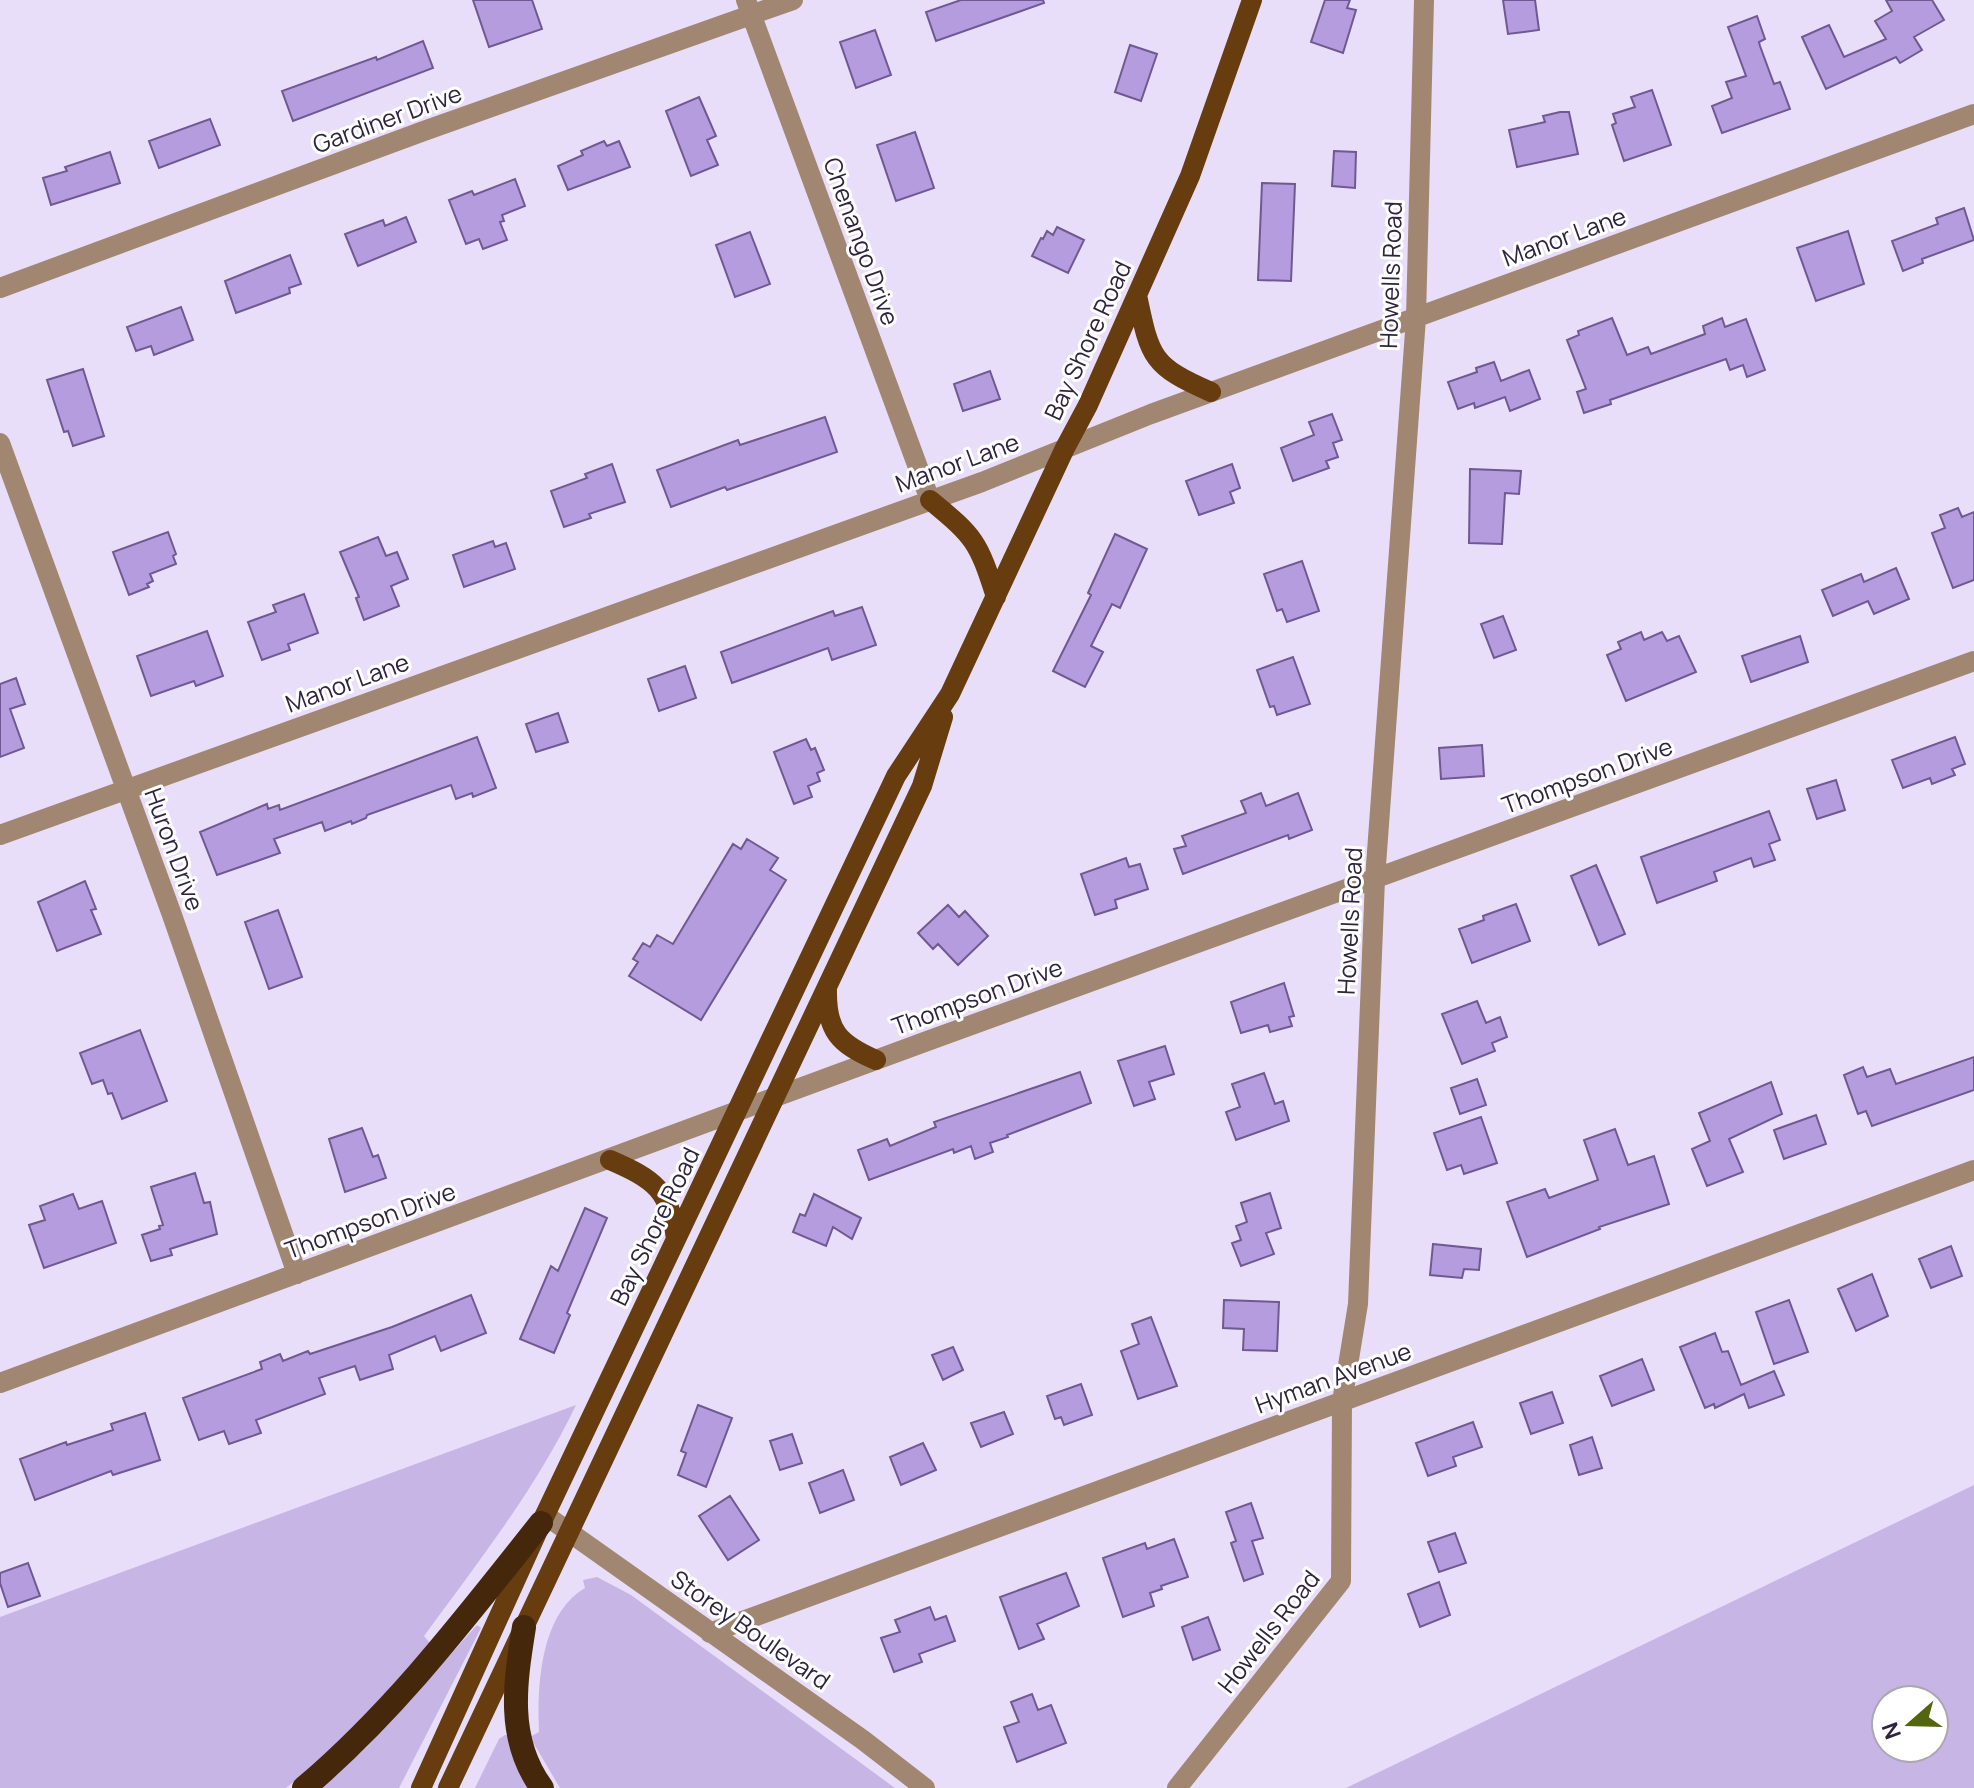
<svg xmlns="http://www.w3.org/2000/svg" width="1974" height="1788" font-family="Manrope,sans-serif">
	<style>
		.green { fill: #c7b5e5; fill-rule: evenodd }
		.building { fill: #b59cde; stroke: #705893; stroke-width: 2 }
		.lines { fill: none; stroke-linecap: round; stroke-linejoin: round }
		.minor { stroke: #a18772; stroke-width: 20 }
		.major { stroke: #673c0f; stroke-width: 20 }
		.highway { stroke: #45280c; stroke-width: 24 }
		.labels { text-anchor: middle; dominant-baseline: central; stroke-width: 6; stroke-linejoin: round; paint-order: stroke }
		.street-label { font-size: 24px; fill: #2e243e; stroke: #fff }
	</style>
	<rect width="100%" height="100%" fill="#e8def9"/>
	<path class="green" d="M576,1405C536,1489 478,1562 424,1636L430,1643L340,1743L286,1788H0V1617Z
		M1974,1485V1788H1346ZM1886,1700H1934V1748H1886Z
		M597,1577L631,1595L895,1788H560L530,1737L539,1732C537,1686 540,1614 585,1588L583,1580Z
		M477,1625L481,1628L399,1788H320L367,1747Z
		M505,1735H511L534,1788H475L499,1739Z"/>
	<path class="building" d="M473,0H532L542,29L489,47Z
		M961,0H1043L1044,3L936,41L926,12Z
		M1325,0H1350L1347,8L1356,10L1343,53L1311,42Z
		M1503,0H1535L1539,30L1508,34Z
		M1886,0H1932L1944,20L1914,37L1922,50L1900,63L1896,57L1826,89L1802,37L1829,25L1844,57L1886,39L1875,21L1892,11Z
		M1757,16L1765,39L1759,42L1760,46L1774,84L1780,82L1790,109L1722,133L1712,106L1732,98L1726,82L1746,76L1728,27Z
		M875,30L891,75L856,88L840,42Z
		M423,41L433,68L293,121L282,91L376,57L377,60Z
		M1130,45L1157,54L1141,101L1115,92Z
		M1652,90L1671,145L1624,161L1612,125L1616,123L1613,114L1635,107L1631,97Z
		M699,97L716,136L707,140L718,165L691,176L666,111Z
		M1560,112H1569L1578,154L1517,167L1509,130L1545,122L1543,116Z
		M210,119L220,145L159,168L149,141Z
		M915,132L934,188L896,201L877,145Z
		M604,141L607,146L619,141L630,167L568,190L558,166L583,155L581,151Z
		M1334,151L1356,152L1355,188L1332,186Z
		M110,152L120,183L51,205L43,178L67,171L65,167Z
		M515,179L525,206L502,215L504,221L500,222L507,240L483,249L479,239L466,244L449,200L472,191L474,195Z
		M1262,183L1295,184L1291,281L1258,280Z
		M1964,208L1974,240L1922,259L1923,263L1903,271L1892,241L1938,224L1936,218Z
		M406,217L416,242L358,266L345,234L383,220L385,226Z
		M1057,227L1084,240L1068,273L1032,256L1041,238L1043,239L1047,231L1053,235Z
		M1848,231L1864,284L1816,301L1797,248Z
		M750,232L770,284L735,297L716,245Z
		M290,255L301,284L289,288L290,293L236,313L225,281Z
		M181,307L193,340L154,355L151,346L136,351L127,327Z
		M1612,318L1627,355L1648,347L1651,354L1705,334L1703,326L1722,318L1725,327L1746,319L1765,370L1747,377L1743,365L1730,370L1726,359L1610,400L1611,404L1584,413L1577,392L1586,389L1567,340L1579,335L1578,331Z
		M1494,362L1501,381L1529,370L1540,399L1510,411L1505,397L1475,408L1474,403L1458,409L1448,382L1477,372L1476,368Z
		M83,369L104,436L73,446L68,431L64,432L47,380Z
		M990,371L1000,399L963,411L954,384Z
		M1332,414L1342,440L1333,443L1338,457L1326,461L1329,468L1293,481L1281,448L1314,435L1309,422Z
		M825,417L837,452L727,490L725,487L671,507L657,470L738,440L740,445Z
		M612,464L625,502L589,514L591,518L564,527L551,491L587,478L585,474Z
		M1232,464L1240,488L1230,492L1234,503L1199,515L1186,481Z
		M1470,469L1521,471L1519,494L1505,493L1502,544L1469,543Z
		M1958,508L1962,517L1974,512V580L1953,588L1932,533L1945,528L1940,515Z
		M168,532L176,554L173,556L176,564L150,574L153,581L147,584L149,587L129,595L113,552Z
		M1115,534L1147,549L1120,608L1112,604L1091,646L1103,652L1085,687L1053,671L1091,595L1088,593Z
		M378,537L386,556L397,552L408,579L391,586L399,606L364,620L356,598L359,597L340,552Z
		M493,541L495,547L506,543L515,569L464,587L453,555Z
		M1302,561L1319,611L1287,622L1282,609L1277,611L1264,574Z
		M1896,568L1909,599L1874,614L1868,601L1833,616L1822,590L1861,574L1864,582Z
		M304,594L318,633L288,644L290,650L262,660L248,622L276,612L273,605Z
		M862,607L876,645L832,660L828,648L732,683L721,652L833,611L835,616Z
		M1503,616L1516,650L1494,658L1481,624Z
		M207,631L223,676L196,686L194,681L151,696L137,656Z
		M1641,632L1644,640L1662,632L1667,641L1679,636L1696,672L1626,701L1607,655L1621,649L1618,642Z
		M1800,636L1808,662L1751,682L1742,656Z
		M1293,657L1310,704L1277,715L1274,706L1270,707L1257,670Z
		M685,666L696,698L659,711L648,679Z
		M16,678L25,704L10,709L24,748L0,757V684Z
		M558,713L568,742L536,752L526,724Z
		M477,737L496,788L473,797L472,793L456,799L451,785L367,815L366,818L352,824L351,821L325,831L322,822L274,839L280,853L217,875L200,832L267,804L268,809L279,805L280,810Z
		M1955,737L1965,764L1952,769L1955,775L1932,784L1930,778L1903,788L1892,760Z
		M806,739L811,750L815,748L824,770L817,773L820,781L808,786L812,797L794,804L774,752Z
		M1482,745L1484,776L1441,779L1439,748Z
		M1836,780L1845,810L1817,819L1807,789Z
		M1261,793L1266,806L1298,793L1312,830L1289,839L1288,835L1183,874L1174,849L1186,846L1182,836L1246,813L1241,801Z
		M1769,811L1780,840L1769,844L1775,860L1754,867L1751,858L1714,872L1717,881L1657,903L1641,857Z
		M747,839L778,858L770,870L786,880L701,1020L629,976L638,962L633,959L643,943L650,947L657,935L673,944L733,844L741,849Z
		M1126,858L1129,867L1140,864L1148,889L1115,900L1117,908L1095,915L1081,874Z
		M1596,865L1625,934L1599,945L1571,876Z
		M85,881L96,909L91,910L101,934L57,951L38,902Z
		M1516,904L1530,941L1472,963L1459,929L1484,920L1483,916Z
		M948,905L959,917L965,911L988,936L958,965L938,944L933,949L918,933Z
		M278,910L302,977L269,989L245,922Z
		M1284,983L1294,1016L1289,1017L1292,1026L1270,1032L1268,1025L1241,1033L1231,1002Z
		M1477,1001L1486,1023L1500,1017L1507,1037L1492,1043L1495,1051L1462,1064L1442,1014Z
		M140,1030L167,1101L122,1119L112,1093L108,1094L103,1080L92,1084L80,1053Z
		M1165,1046L1174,1074L1149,1082L1155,1099L1134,1106L1118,1061Z
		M1974,1057V1090L1872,1126L1866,1111L1858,1114L1844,1075L1863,1067L1867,1077L1890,1069L1896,1084Z
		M1080,1072L1091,1103L1007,1135L1008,1137L990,1143L993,1152L975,1159L971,1146L954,1153L953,1149L869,1180L858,1150L887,1139L890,1146L936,1127L934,1122Z
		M1264,1073L1275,1104L1283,1101L1289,1121L1236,1140L1226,1112L1240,1107L1232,1084Z
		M1477,1079L1486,1105L1460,1114L1451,1088Z
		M1771,1082L1782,1114L1729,1139L1743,1172L1707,1186L1692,1149L1710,1141L1699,1113Z
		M1816,1115L1826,1144L1784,1159L1774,1130Z
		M1481,1117L1497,1163L1464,1174L1461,1165L1447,1170L1434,1133Z
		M362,1128L373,1157L378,1155L386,1178L345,1192L329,1139Z
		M1615,1129L1628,1165L1654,1156L1669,1204L1599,1227L1600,1229L1527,1257L1507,1202L1545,1189L1549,1198L1598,1180L1584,1140Z
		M195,1173L204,1203L210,1202L217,1234L170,1249L172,1255L151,1261L142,1235L160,1229L159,1226L163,1225L151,1187Z
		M1270,1193L1281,1228L1266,1233L1274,1254L1241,1266L1232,1243L1241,1240L1236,1226L1247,1222L1241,1203Z
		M73,1194L79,1209L102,1201L116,1243L44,1268L29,1225L45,1220L40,1206Z
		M814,1194L861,1218L852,1239L833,1227L826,1246L793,1232L800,1214L805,1216Z
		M585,1208L607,1218L567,1313L570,1315L554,1353L520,1339L551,1266L558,1271Z
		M1433,1244L1481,1249L1479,1270L1464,1269L1462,1278L1430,1275Z
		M1951,1246L1962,1276L1931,1288L1919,1259Z
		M1872,1274L1888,1316L1856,1331L1838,1289Z
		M471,1295L486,1333L441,1351L435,1336L389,1355L393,1369L360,1380L355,1366L319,1378L325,1394L256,1420L261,1433L229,1444L224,1431L199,1440L183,1398L262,1369L260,1362L280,1354L283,1361L308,1351L310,1354L392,1327Z
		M1224,1300L1279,1302L1277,1351L1243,1350L1244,1329L1223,1328Z
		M1789,1300L1808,1352L1774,1364L1756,1312Z
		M1151,1317L1177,1386L1138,1399L1121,1351L1139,1344L1132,1324Z
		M1715,1333L1722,1352L1728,1351L1741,1385L1774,1371L1784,1395L1749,1408L1744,1394L1715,1408L1714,1404L1705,1408L1680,1347Z
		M953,1347L963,1370L943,1380L932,1355Z
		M1642,1359L1654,1390L1612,1406L1600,1376Z
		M1081,1384L1092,1415L1064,1425L1061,1417L1055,1419L1047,1396Z
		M1552,1392L1563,1423L1531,1434L1520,1403Z
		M698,1405L732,1418L706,1487L678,1475L686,1453L681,1451Z
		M1004,1412L1013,1434L981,1447L971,1423Z
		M145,1413L160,1460L113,1475L111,1471L35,1500L20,1459L66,1442L67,1445L113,1430L111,1424Z
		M1473,1422L1482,1447L1453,1457L1456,1466L1428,1476L1416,1443Z
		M792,1434L802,1463L780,1470L770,1441Z
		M1592,1437L1602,1468L1579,1475L1570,1445Z
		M923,1443L936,1470L901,1485L890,1457Z
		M843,1470L854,1500L820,1513L809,1483Z
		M730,1496L759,1540L728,1560L699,1516Z
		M1251,1503L1263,1538L1252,1541L1263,1574L1244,1581L1231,1543L1236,1541L1226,1512Z
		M1455,1533L1466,1563L1439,1572L1428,1542Z
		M1174,1539L1188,1577L1161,1586L1162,1589L1150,1593L1154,1606L1123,1617L1103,1558L1145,1543L1147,1549Z
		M28,1563L40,1596L8,1607L0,1583V1573Z
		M1066,1573L1079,1606L1037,1624L1044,1639L1019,1649L1000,1597Z
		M1439,1582L1450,1615L1420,1627L1408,1594Z
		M930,1607L935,1620L946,1616L955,1641L919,1654L922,1662L894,1672L881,1638L900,1632L895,1620Z
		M1208,1617L1220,1650L1193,1660L1182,1627Z
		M1032,1694L1038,1710L1051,1705L1066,1743L1017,1762L1004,1727L1019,1722L1011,1702Z"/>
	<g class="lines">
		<path class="minor" d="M746,0L930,500
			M0,288L421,132L793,0
			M0,443L172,915L297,1274
			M0,835L982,482L1151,414L1974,114
			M0,1383L930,1040L1974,661
			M545,1515L863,1740L925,1788
			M710,1633L1974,1170
			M1177,1788L1341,1581L1342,1402L1358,1304L1375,879L1416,318L1424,0"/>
		<path class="major" d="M1137,295C1150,357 1151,366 1211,392
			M930,500C975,537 978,541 996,597
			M827,989C826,1031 839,1044 876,1060
			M610,1160C654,1179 670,1190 676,1239
			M421,1788L545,1515L896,776L950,694L1065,448L1088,405L1190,176L1252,0
			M448,1788L922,786L943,717"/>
		<path class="highway" d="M524,1627C515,1683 506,1739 542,1788
			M304,1788C395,1711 467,1616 541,1523"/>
	</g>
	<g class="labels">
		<g class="street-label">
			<text transform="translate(387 118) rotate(-20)">Gardiner Drive</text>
			<text transform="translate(1564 236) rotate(-20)">Manor Lane</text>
			<text transform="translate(862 241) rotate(70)">Chenango Drive</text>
			<text transform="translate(1390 275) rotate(-88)">Howells Road</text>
			<text transform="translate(1087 340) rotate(-65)">Bay Shore Road</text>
			<text transform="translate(957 462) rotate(-20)">Manor Lane</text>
			<text transform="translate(347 682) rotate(-20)">Manor Lane</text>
			<text transform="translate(1587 775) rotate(-20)">Thompson Drive</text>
			<text transform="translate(175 849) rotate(70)">Huron Drive</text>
			<text transform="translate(1349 921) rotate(-87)">Howells Road</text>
			<text transform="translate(977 996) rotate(-20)">Thompson Drive</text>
			<text transform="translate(370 1220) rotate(-20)">Thompson Drive</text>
			<text transform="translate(654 1226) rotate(-64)">Bay Shore Road</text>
			<text transform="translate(1333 1377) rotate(-20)">Hyman Avenue</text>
			<text transform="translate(751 1629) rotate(35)">Storey Boulevard</text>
			<text transform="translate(1268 1631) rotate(-52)">Howells Road</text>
		</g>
	</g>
	<g transform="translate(1910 1724) rotate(250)"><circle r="38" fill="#ffffff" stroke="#aba7b2" stroke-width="2"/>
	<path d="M0-6L14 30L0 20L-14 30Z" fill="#53650f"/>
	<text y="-12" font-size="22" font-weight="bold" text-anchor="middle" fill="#2e243e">N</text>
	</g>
</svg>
